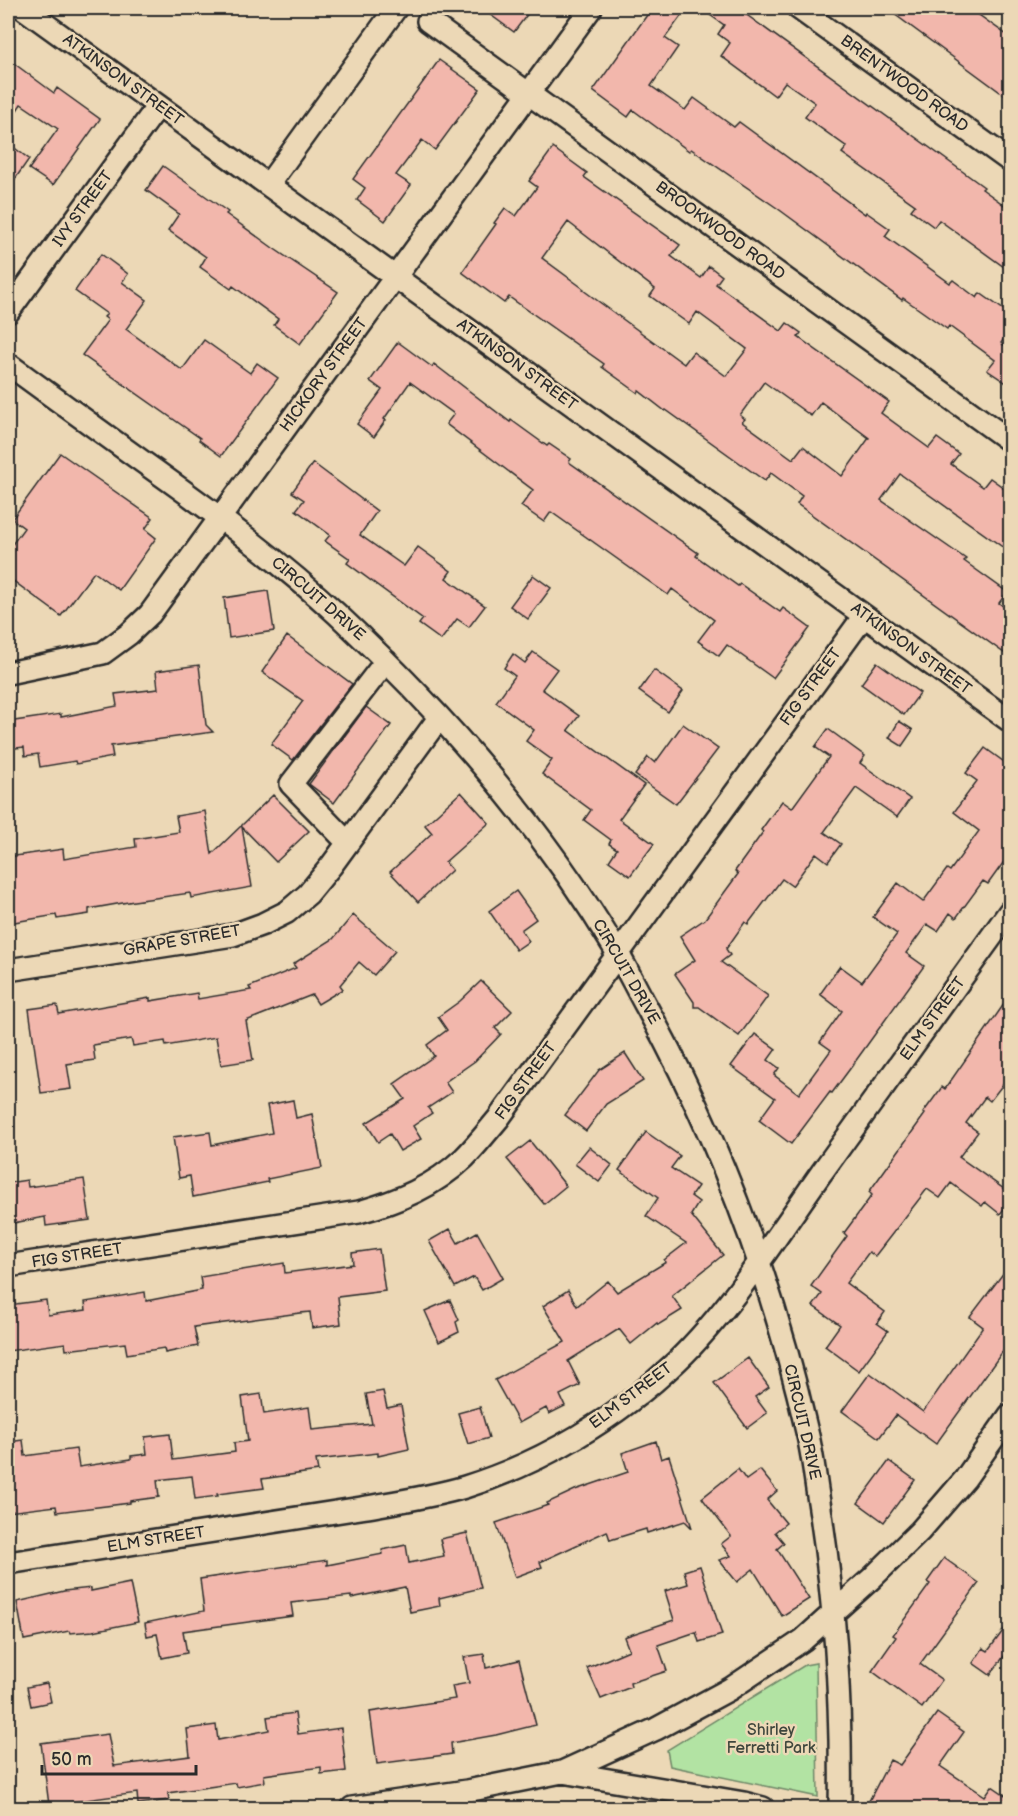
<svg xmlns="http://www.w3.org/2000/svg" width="1018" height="1816" font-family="'Balsamiq Sans',sans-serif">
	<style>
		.green { fill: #b2e3a3; stroke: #6e8767; stroke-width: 1.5 }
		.building { fill: #f2b7ac; stroke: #2b2b2b; stroke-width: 1.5; fill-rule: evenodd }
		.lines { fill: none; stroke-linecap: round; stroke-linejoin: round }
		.minor-casing { stroke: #2b2b2b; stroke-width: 26 }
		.minor { stroke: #ecd8b6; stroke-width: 21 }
		.labels { text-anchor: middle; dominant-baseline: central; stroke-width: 5; stroke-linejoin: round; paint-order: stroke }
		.street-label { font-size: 16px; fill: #2b2b2b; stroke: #ecd8b6 }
		.park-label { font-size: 16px; fill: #3f473d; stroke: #ecd8b6 }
	</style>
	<rect width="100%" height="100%" fill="#ecd8b6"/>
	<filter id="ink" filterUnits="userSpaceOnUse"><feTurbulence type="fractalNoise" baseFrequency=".0167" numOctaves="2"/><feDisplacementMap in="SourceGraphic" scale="12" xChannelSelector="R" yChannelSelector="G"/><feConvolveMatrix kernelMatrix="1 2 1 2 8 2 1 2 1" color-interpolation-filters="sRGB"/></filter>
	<g filter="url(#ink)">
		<path class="green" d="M816,1663L818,1797L670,1766L667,1750L805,1665Z"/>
		<path class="building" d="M481,8H532L514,32Z
			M652,8H687L665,38L678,47L651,86L685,110L694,98L734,127L739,122L865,214L866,212L890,229L885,236L950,283L953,280L977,298L980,293L1011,315L1004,325L1010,330L1001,343L1005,346L1011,338V386L987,370L995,360L949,326L947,329L903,298L902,300L777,208L691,149L689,151L633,110L628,117L593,91Z
			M700,8H737L984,187L982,189L1011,210V272L939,220L934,227L911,210L915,205L842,153L847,147L805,117L815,103L785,82L775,96L721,56L730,43L718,34L724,25Z
			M886,8H969L1011,38V100Z
			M8,59L54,93L57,88L100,119L53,185L29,169L58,129L21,104L8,124Z
			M439,60L480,89L435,150L422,140L396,175L411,185L385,221L357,200L365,188L353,179Z
			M8,143L29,159L8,189Z
			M553,148L587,173L584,177L680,245L671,256L701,278L709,266L722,276L716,284L781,331L787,323L801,333L798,337L889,402L881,413L929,448L937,438L959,454L951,464L983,487L990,478L1011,493V553L900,474L881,500L966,559L964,561L1007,592L999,603L1011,612V658L797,504L802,496L771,473L765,481L666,410L665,411L639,391L638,393L602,367L604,364L509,297L504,303L462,272L496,224L494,223L505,208L516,216L537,187L529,181ZM568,222L655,289L650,296L689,324L697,312L747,349L726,376L693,352L684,364L583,290L584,289L542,258ZM764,382L811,416L821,402L869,438L842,476L803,446L793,459L742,422L745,419L740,415Z
			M163,166L228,212L226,214L273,248L338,292L300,344L274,325L278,319L233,286L231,289L200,267L206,257L168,230L179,214L146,190Z
			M101,254L128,274L122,282L147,300L126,329L182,370L204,340L250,373L257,363L278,378L221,456L199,440L200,438L82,355L108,320L104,317L107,314L75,291Z
			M398,342L432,367L434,364L510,422L511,420L547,446L549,444L571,459L569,462L698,553L696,556L738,586L740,584L780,612L783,608L810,628L773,678L727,645L719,656L698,641L714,620L672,589L668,595L551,512L544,522L521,506L533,490L446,424L454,414L410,382L384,419L386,420L374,437L357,424L382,390L370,381Z
			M60,453L153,518L145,529L156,538L119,590L94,572L61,616L8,577V550L24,528L12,519Z
			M313,463L377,511L360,535L404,566L418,547L451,571L446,578L485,606L469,627L457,619L441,640L419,624L423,619L347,563L350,559L325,541L330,535L296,510L304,500L292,492Z
			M533,575L551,588L528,619L510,606Z
			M268,591L274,631L229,638L224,598Z
			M287,636L352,684L293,760L271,744L303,701L262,672Z
			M533,652L557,669L542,689L579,716L568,730L644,785L619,819L654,844L630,876L609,861L617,849L609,844L611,840L584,820L591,810L542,774L552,760L526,741L534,730L496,702L515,676L504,668L513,654L525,663Z
			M877,662L920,693L904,715L861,684Z
			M199,665L206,725L213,732L111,746L113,757L76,764L75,761L40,767L38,754L25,756L24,747L8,749V722L61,714V717L117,706L115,694L158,689L156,671Z
			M654,670L683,691L668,712L639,691Z
			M366,707L391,725L334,803L309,784Z
			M899,721L913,730L902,746L889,738Z
			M683,724L718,749L676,804L635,775L648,757L655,763Z
			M828,729L865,756L860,763L910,799L897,817L856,788L824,832L841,844L828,862L816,853L792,886L782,879L748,924L745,922L726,949L730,955L721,962L768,996L739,1036L699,1007H694V1002L675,974L695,960L680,936L705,919L738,874L735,871L763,832L761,830L782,801L792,808L829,757L815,747Z
			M985,748L1011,767V852L988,884L983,881L956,918L950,913L938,931L927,924L906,953L924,966L852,1066L832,1093L830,1092L791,1144L759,1120L775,1098L731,1066L755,1034L776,1049L768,1060L779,1068L774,1075L799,1094L831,1050L820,1042L842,1011L820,994L840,966L862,982L897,934L873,917L898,883L923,902L947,869L950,871L979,831L954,812L977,781L966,773Z
			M461,792L489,823L445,862L452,870L418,902L390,872L432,833L425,825Z
			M273,795L309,831L276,862L242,827L252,887L191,898L190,893L134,901L89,909V914L57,919L56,915L8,923V857L63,849L64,859L136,847L135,839L179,832L176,816L205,811L212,854Z
			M516,891L536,919L521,930L529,941L516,950L489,911Z
			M353,915L395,951L374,975L359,962L340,985L343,989L318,1004L312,995L246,1021L253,1060L221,1065L216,1037L166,1046L165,1041L133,1046L131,1039L93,1045L95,1060L67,1064L71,1089L41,1093L29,1009L57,1005L59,1014L150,998V1001L197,993L198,999L251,990L249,987L296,968L293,964L333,939Z
			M481,981L512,1011L495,1028L501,1034L475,1061L445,1082L452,1092L428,1108L432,1113L413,1126L421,1139L400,1151L390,1134L378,1142L366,1123L405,1099L394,1084L434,1056L427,1045L447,1030L438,1017L460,1001Z
			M1011,994V1074L990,1101L985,1097L966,1123L978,1132L959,1157L1011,1194V1200L1000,1214L985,1202L982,1206L951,1183L940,1198L927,1189L875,1256L869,1252L846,1283L885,1312L877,1323L888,1331L859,1371L825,1346L840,1325L813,1306L822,1294L811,1286L847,1236L844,1233L872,1195L869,1192L925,1114L923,1113L942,1087L945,1089Z
			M625,1053L643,1081L606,1104L586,1131L565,1115L599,1070Z
			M293,1100L296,1118L312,1114L322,1168L267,1179L268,1182L193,1197L190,1176L179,1178L173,1137L210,1132L212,1145L272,1133L267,1105Z
			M646,1132L680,1156L671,1168L698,1186L691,1196L699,1202L691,1215L723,1255L672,1296L682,1310L658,1325L657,1323L631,1344L619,1329L568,1361L580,1385L560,1395L565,1406L549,1414L546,1408L519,1423L495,1380L565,1342L543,1306L568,1290L577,1306L608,1281L617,1292L666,1262L664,1260L686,1243L646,1216L658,1198L619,1170Z
			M530,1141L566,1186L544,1204L507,1159Z
			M589,1147L612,1165L599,1182L575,1164Z
			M84,1179L90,1220L46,1226L45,1217L8,1224V1183L27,1180L28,1187Z
			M450,1229L458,1243L477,1232L503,1278L482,1290L474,1277L455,1287L429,1241Z
			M379,1249L385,1291L338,1297L341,1324L312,1328L310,1312L300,1313L194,1327L198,1346L165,1353L164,1348L127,1354L125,1343L66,1350L65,1343L8,1351V1305L46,1300L48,1315L86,1310L85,1302L145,1292L146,1301L202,1290L200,1277L284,1263L285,1273L353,1264L352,1253Z
			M1011,1263V1340L936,1444L896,1415L879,1438L842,1411L870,1373L923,1412L983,1327L970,1317Z
			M450,1300L459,1320L456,1322L459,1332L439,1342L425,1311Z
			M748,1358L769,1387L755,1397L767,1413L747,1428L714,1383Z
			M383,1391L387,1408L401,1405L409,1449L378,1456V1453L316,1460L318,1471L262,1479L264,1488L217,1494L218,1496L195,1499L192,1476L157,1480L159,1497L130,1501V1503L57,1512L56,1506L8,1512V1442L23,1440L25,1456L76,1449L79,1467L131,1459V1456L147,1454L145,1437L170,1434L173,1460L235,1452L234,1443L248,1441L242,1397L261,1394L264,1414L309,1407L312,1430L372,1424L366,1394Z
			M480,1407L489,1438L468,1444L458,1413Z
			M656,1441L661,1459L669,1456L692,1528L685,1521L647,1533L646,1529L610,1540L607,1531L540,1562L542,1567L515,1577L496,1523L548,1505L547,1503L575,1490L628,1472L622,1453Z
			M889,1461L915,1480L884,1522L858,1503Z
			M738,1469L746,1480L760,1470L777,1491L767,1500L786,1523L775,1532L784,1543L777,1549L809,1599L782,1616L753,1569L737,1582L719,1560L731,1556L721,1544L731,1536L702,1498Z
			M467,1533L481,1588L439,1598L440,1606L410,1612L405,1587L351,1598V1596L291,1603L293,1616L183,1631L187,1653L162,1658L157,1634L147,1636L145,1623L204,1611L200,1579L327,1560V1565L383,1554L382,1550L406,1545L409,1563L444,1556L440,1539Z
			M944,1558L979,1583L920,1664L942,1680L922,1708L872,1671L896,1637L893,1635L930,1584L927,1582Z
			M700,1566L722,1635L699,1642L696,1632L658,1645L667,1671L630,1683L631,1687L601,1699L587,1668L629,1650L624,1637L674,1620L665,1591L688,1584L684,1571Z
			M130,1583L138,1622L93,1631L70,1633L69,1631L24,1640L17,1602L64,1591L91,1588V1591Z
			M1011,1620V1647L990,1675L973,1663L983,1648L988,1651Z
			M484,1654L486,1668L519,1660L536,1725L496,1735L451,1743L452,1754L377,1764L370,1712L455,1699L452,1686L469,1683L464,1657Z
			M47,1683L51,1702L31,1706L27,1687Z
			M295,1713L298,1734L341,1728L346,1771L321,1774V1767L264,1775L265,1782L237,1787L236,1783L168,1793L169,1800L138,1804L137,1793L49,1805L41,1743L108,1734L114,1766L190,1756L187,1729L216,1725L218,1740L269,1730L267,1717Z
			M937,1713L964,1732L940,1766L985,1796L992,1786L1011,1799V1809H880L868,1803L890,1760L900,1765Z"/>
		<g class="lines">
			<g class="minor-casing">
				<path id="minor" d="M23,8L1010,721
					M798,8L1010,161
					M428,21L1010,441
					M268,185L396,8
					M8,312L158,106
					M8,364C60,402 112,440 164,477C224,520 283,564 337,614C442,712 543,828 617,952C627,969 636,988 646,1006C720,1141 773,1282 807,1432C813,1455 815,1479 819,1502C835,1603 842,1706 840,1808
					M8,673L103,653L129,634L150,614L591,8
					M348,843L291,784L386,661
					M8,970L233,935L263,924L287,912L308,894L331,866L439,718
					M8,1266L359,1212C399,1201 433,1187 464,1158C476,1146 487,1132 498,1119L864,616
					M8,1563L361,1508C396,1502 431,1497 465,1487C542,1463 618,1418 677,1361C731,1309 778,1234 822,1172C885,1085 948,998 1010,911
					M562,1772L656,1729L730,1689L803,1640L872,1578L920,1531L965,1479L1010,1415
					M352,1808L467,1791L562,1772L744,1803L763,1808"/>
			</g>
			<use href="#minor" class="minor"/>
		</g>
	</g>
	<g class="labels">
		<g class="street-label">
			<text transform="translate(123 80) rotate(36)">ATKINSON STREET</text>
			<text transform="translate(904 84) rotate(36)">BRENTWOOD ROAD</text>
			<text transform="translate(83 209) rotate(-54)">IVY STREET</text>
			<text transform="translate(720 231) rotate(36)">BROOKWOOD ROAD</text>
			<text transform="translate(517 365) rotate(36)">ATKINSON STREET</text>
			<text transform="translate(324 375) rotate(-54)">HICKORY STREET</text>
			<text transform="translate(318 599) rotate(41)">CIRCUIT DRIVE</text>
			<text transform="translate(911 649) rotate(36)">ATKINSON STREET</text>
			<text transform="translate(811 687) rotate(-54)">FIG STREET</text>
			<text transform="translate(182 941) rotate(-10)">GRAPE STREET</text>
			<text transform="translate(626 972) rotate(60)">CIRCUIT DRIVE</text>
			<text transform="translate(933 1019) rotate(-54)">ELM STREET</text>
			<text transform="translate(526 1081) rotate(-54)">FIG STREET</text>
			<text transform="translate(77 1256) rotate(-9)">FIG STREET</text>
			<text transform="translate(631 1396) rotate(-37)">ELM STREET</text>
			<text transform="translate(802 1422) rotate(77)">CIRCUIT DRIVE</text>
			<text transform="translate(156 1540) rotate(-9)">ELM STREET</text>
		</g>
		<g class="park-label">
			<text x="771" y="1730">Shirley<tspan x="771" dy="18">Ferretti Park</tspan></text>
		</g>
	</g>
	<rect width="1018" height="1816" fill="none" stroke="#ecd8b6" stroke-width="30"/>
	<rect x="15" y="15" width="988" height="1786" fill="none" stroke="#2b2b2b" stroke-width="2" filter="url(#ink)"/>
	<path d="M42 1765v9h154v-9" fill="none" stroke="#2b2b2b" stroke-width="3"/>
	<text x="51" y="1765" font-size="18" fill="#2b2b2b" stroke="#ecd8b6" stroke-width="4.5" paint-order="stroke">50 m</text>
</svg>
